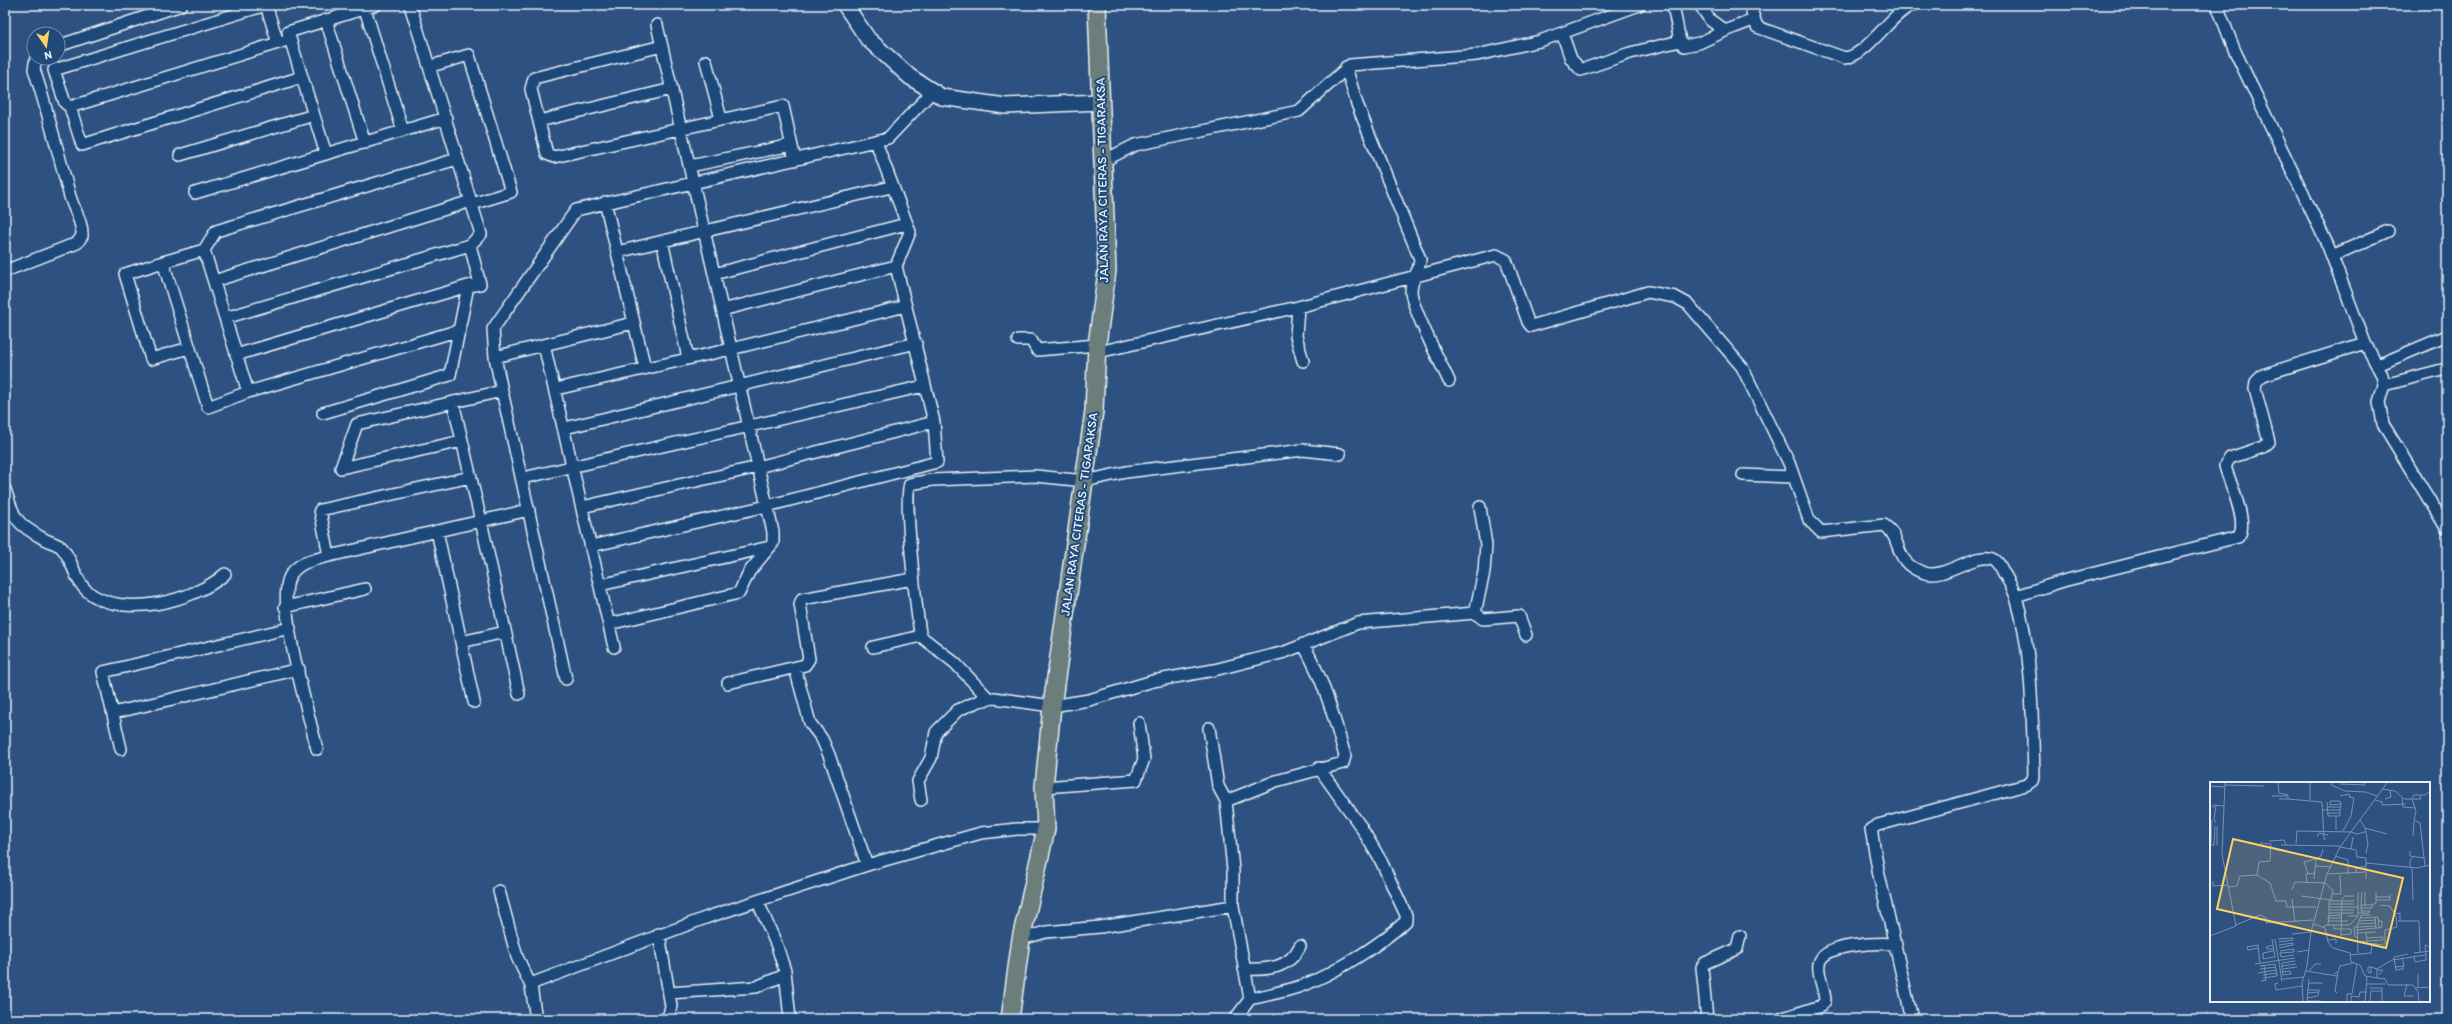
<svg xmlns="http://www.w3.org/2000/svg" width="2452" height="1024" font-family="Itim,sans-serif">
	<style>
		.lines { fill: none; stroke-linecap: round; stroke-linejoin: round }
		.street-casing { stroke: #e8f1f8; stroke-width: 14 }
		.secondary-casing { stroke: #e8f1f8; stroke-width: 18 }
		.primary-casing { stroke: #e8f1f8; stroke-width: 20 }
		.street { stroke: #1f4a7a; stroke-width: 11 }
		.secondary { stroke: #1f4a7a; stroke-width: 15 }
		.primary { stroke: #6c7e7c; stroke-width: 17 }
		.labels { text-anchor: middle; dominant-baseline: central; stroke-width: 4; stroke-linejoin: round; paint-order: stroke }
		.street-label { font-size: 13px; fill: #e8f1f8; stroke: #1f4a7a }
		.inset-road { fill: none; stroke: #7892b1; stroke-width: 1 }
		.view { fill: #ffd166; fill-opacity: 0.15; stroke: #ffd166; stroke-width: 2 }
		.inset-edge { fill: none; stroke: #e8f1f8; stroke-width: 2 }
	</style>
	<rect width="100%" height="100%" fill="#2d5281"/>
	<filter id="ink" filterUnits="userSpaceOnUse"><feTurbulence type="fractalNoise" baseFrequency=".025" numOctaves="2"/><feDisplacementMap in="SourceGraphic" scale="8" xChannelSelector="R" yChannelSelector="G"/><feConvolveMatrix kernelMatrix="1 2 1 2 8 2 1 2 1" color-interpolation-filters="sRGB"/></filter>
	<g filter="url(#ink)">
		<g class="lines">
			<g class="street-casing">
				<path id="street" d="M1673,5L1680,41L1684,46L1699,43L1725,31
					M1700,5L1710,20L1725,31L1753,20
					M1755,5L1752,12L1757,27L1845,58C1868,55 1890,14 1912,5
					M2217,5L2234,49L2328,246L2365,343L2382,375L2384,385L2379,402L2383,424L2447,529
					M365,9L403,131
					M326,20L365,143
					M1562,33L1571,59L1581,70L1630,53L1680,41
					M290,39L278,43L266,5L54,70L65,103L70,107L82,145L302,77
					M58,46L181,5
					M662,46L534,78L531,89L547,154L554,157L783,106L795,160
					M706,61L721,119
					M431,66L469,55L511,192L472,204
					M1346,67L1357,104L1420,259C1420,271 1411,279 1411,291C1411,306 1441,364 1449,381
					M70,107L278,43
					M539,121L672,89
					M326,154L288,32L376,5
					M180,155L314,115
					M1101,162L1135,145L1299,111L1350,65L1477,55L1540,41L1639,5
					M690,166L791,145
					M195,193L446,118
					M605,202L645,368
					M662,241L688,358
					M204,250L216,231L457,159
					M617,252L891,187
					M2332,256L2388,231
					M163,262L125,274L151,359L189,348
					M5,271L77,243L82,236C83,221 72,207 69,193C58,151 47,110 34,69L36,58
					M714,274L906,224
					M214,281L471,201
					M1298,307L1296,336L1303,361
					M722,310L896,266L910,232L876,142
					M225,318L470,245L481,234L410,5
					M633,323L495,357L493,329L576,210L888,138L933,91
					M1018,340H1031L1037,350L1097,345
					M544,345L614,647
					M1098,352L1298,307L1496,255L1506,260L1528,322L1531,326L1648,292L1675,297L1688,304L1742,367L1789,463L1809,520L1821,532L1884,525C1904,538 1891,563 1925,573C1945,580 1978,549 1995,560C2000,563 2002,571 2005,575C2009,582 2014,590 2016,597C2033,653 2032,717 2034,775L2032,781L2026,785L1878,825L1871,829L1879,875L1912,1019
					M236,355L468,286
					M2378,365L2447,336
					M2384,385L2442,370
					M556,389L731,349L906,306
					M502,391L566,679
					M248,392L204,250L163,262L208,407L248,392L460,330
					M453,402L481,521L329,556L320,510L471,477
					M323,413L450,375L468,286L480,284L470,245
					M565,428L916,343
					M462,441L341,468L357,424L502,391L495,357
					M1743,475L1794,477
					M523,478L924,386
					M5,489C14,519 16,524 44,539C49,542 56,543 61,547C73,559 74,580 87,591C121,620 195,601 225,574
					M582,507L758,467L934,422
					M437,531L474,702
					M591,546L767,506L937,462L934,422L896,266
					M600,585L770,547
					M2016,596L2063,581L2238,537C2250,524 2229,482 2225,466L2230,458L2263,447L2269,442L2255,389L2256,382L2263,375L2365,343
					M285,607L365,589
					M1475,613L1483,619L1519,616L1526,635
					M609,624L739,593L749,572L773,543V532L657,25
					M461,642L505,632
					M873,647L921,636
					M795,668L810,723L822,739L829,755L867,865
					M728,683L805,665L809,659L800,604L802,599L913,579
					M519,694L481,521L529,510
					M989,699L955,663L923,638L920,633C917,613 903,495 910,484L932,480L1036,476L1085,481L1126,472L1303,450L1340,454
					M113,713L299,669
					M1209,728L1218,786L1226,801L1233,870V906L1250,999L1235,1019
					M121,749L103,672L290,628
					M317,749C309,715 275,602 290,576C299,561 314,560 329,556
					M1044,787L1136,780L1144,759L1139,723
					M921,800L918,781L931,758L936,732L958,710L979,701L994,698L1052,706L1089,700L1153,681L1214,670L1285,652L1358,623L1475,613L1484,572L1486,545L1480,507
					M1226,801L1276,781L1343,763L1345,756C1334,717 1324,680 1303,644
					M499,891L517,957L531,986L536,1019
					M758,902L777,946L785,971L790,1019
					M659,934L671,1006L669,1015L665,1019
					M1021,939L1046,932L1100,927L1233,906
					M1244,969C1267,970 1289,969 1300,946
					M531,986L536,982L708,917L867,865L981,833L1017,829H1046
					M669,993L756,987L785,975
					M1250,999C1266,995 1283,992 1298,987C1331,976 1380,945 1406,921V915L1381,861L1361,827L1319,768
					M1707,1019L1702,967L1705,963L1737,949L1740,936
					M1780,1019L1821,1006L1825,1001C1825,989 1817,976 1819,964C1822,943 1879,943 1896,944"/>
			</g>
			<g class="secondary-casing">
				<path id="secondary" d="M845,5L868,39L910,77L942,97L1005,106L1101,102"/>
			</g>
			<g class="primary-casing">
				<path id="primary" d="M1010,1019L1021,939L1046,829L1044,787L1052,706L1094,411L1097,345L1107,271L1097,5"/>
			</g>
			<use href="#street" class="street"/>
			<use href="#secondary" class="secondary"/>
			<use href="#primary" class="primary"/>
		</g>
	</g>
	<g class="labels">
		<g class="street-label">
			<text transform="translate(1102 180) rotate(-91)">JALAN RAYA CITERAS - TIGARAKSA</text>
			<text transform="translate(1079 514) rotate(-82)">JALAN RAYA CITERAS - TIGARAKSA</text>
		</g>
	</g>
	<g transform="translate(2210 782)">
		<rect width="220" height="220" fill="#2d5281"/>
		<path class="inset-road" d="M68,1L69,11L78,13V17H69M122,1L121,3L135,9L156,10L167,14M130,2L155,3V1M15,3L54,4M0,4L15,5M172,7L185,9L194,17H211L210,13M62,14H78M130,14L139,12L140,16M192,16L193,25L205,26M202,16L204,13H215L220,9M78,17L112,20L114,57H116M175,17L181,15L180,9M202,17L206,29L204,38L210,41L215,84M100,18V1M165,18L172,20V23L196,22M117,20L118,34H130V28L131,22L130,19H120V23L131,22M6,23L4,37L6,41M117,25H130M3,26V23L14,24M113,28H130M117,31H130M2,38L1,63H4M150,38L155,46L177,52M155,46L158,61L156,71M126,48V35M133,49L141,34L144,16L140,15M141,50L147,52L155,50M203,54L204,39M107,55L109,51L118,53M59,59L74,58L76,63M86,62L87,49L141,50M4,63L5,44M7,63V44M71,63L130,64M130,65L146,68L147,75L156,76M141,67L143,55M200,69V74L214,76M125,74L138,78V92M156,81L207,86L220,83M106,84L121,85M200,85V78L204,74M202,86L203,118M146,91V86L156,84M98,92L94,80L106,77M117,92L155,90M47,93L49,80L60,79L61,62L50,61M104,97L106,77L111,74L113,67M156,97V76M3,99V104L18,103M97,101L96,92L105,91M19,105L27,104L30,94L47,93L60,101L66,119H76L77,125H106M82,108L85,100L115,101L123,108L121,118L91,114M123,112H131L130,93M166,115H180M82,117L85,140M166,118H180V113M119,122H144M151,123L152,110M155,123V110M162,123L166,121V110M119,125H148M151,126H162V123H151V126L152,131M119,128H144M119,131H144M148,131V110M184,132L190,131V139M119,134V119H144M148,134V131H158L160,129H152M117,136H131M150,136L168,135L169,146H166L165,135M118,139H138M149,139L166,138M169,139H172V145L169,146M188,139H209L210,170M103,142L115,146L118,160L123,166L140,171L141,180L150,183L155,194L175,197L178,203H203L208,210L209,219M148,142L151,133H161M26,143L50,133L56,136V141L103,138M118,143L119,134L131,133M124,143V147H141V152L131,153M113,145L117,143H140L148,134H138M147,145L166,144M147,145H144L145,155H148M147,148L166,146M147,151L166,150M82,152L101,150M0,154L26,144L12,72L15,1M131,154L132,117L135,114H144M157,156L173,155V158M65,157L72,199L71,196M68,157L83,156V158L69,160M118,158L126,157V161M157,159L158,162L167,161M158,159L173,158M148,160L157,159L156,150M63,163L56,165L57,167H63M69,163L83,161V163L69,166M48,166L38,168L37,165L48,163V164L49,172V175L50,181M70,169L84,167V170L70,171M87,170L99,168M70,171L71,175L84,173M148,171L147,142L166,141M204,171L220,169M140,173L161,171L162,163L175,162V148L187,145L186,134L180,124L170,123M204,175L205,180L216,178V173M53,177L65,175L62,157M53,177V171L63,169M45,182L85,176M50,184L65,182L67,194L53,196M72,184L86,182M193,184V187L186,188L184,175L198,172M161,185V191L158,190V185H161L167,187M185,185L194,184L192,176M50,187L66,185M73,187L87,185M167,188H173L169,193M96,189L127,194M99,189L105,182H111M73,190L80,189L81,192L73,193L72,186V181L85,179M128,190L130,184L143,181M48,191L66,188M124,192L128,190L125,209L127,211M208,192V205M53,193L67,191M167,195V187L182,178L216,173L215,163L220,165M73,197L94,195M51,199L56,198L54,184M68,201L65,202L66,208L92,204M99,201H113M157,202H175M197,202L194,214H204M160,206H172V209M205,206L220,205M97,211L109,210M97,216L108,214L109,208H97M93,219L92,201L97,184L101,150L117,92L130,65L177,1M97,219L99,197M97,219H111M137,219V212H142L147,182M141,219V214L149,215L150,210H157M155,219L157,195M160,219L161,209H172V219"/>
		<path class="view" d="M23,57L193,96L176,166L7,127Z"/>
		<rect width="220" height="220" class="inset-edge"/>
	</g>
	<rect width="2452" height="1024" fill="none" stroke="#1f4a7a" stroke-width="20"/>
	<rect x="10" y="10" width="2432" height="1004" fill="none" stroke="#e8f1f8" stroke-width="1.5" filter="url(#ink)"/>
	<g transform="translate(46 46) rotate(167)"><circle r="19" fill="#1f4a7a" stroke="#6f8dac"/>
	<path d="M0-3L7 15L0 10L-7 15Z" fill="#ffd166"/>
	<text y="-6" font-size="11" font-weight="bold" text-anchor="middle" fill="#e8f1f8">N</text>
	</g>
</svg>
